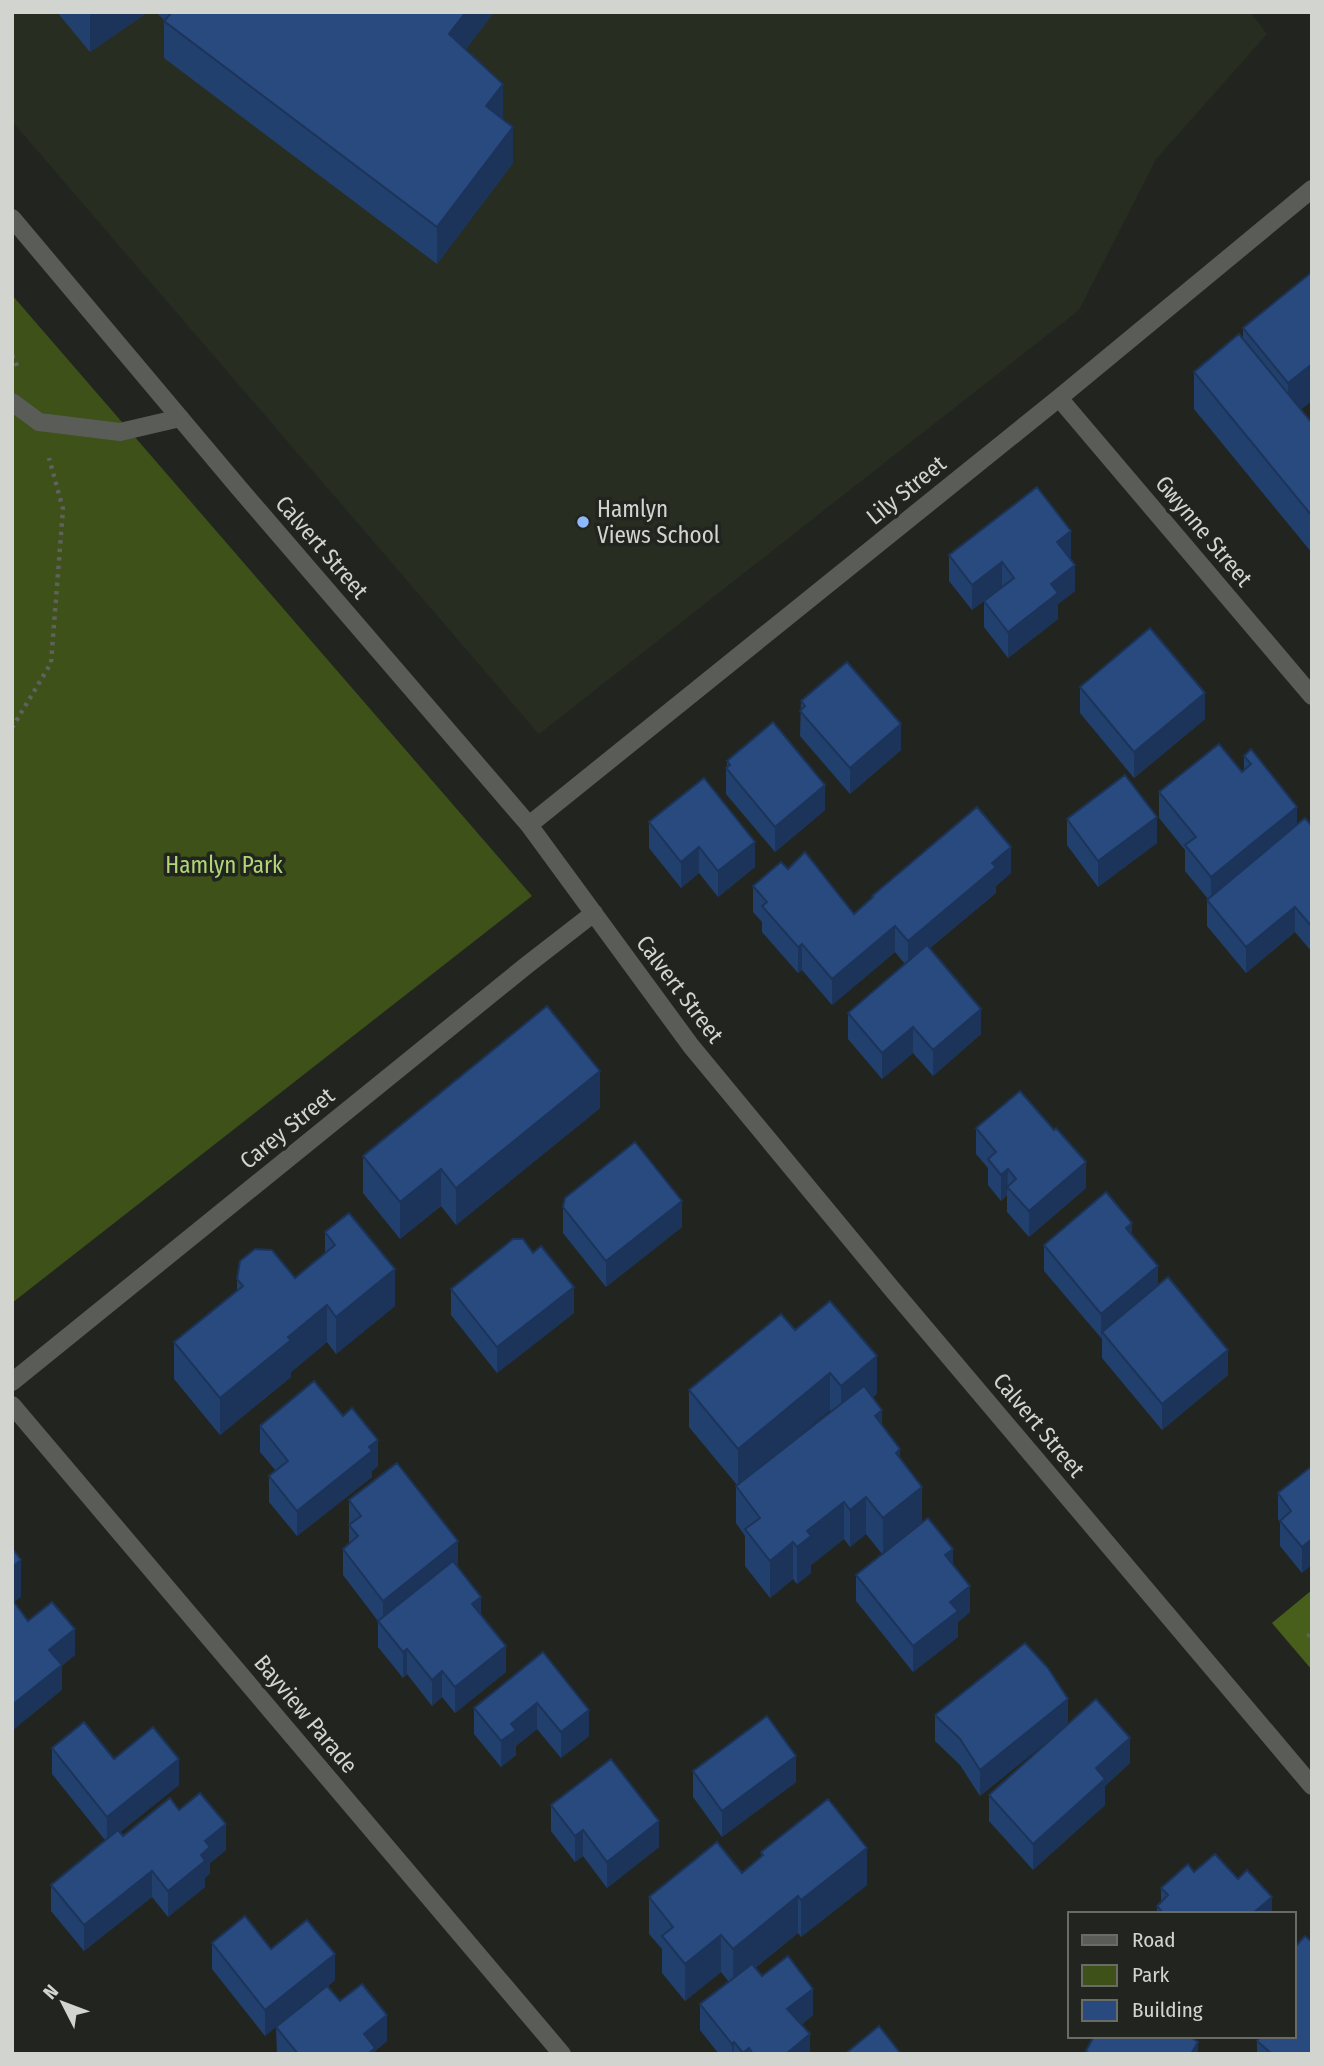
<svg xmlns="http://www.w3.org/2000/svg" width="1324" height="2066" font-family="'Fira Sans Condensed',sans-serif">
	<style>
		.built { fill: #282d21 }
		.green { fill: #3d5119 }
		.forest { fill: #475f1b }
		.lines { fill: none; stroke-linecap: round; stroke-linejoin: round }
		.path { stroke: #5f615c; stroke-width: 4.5; stroke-dasharray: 3.5 5; stroke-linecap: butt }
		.lane { stroke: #5a5c58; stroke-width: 18 }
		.street { stroke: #5a5c58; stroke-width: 18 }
		.wall { fill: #22406d; fill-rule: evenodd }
		.shaded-wall { fill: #1c3459 }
		.building { fill: #284a7f; stroke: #1c3459; stroke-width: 2 }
		.poi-dot { fill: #8db9fc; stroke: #22251f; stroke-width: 2.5 }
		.labels { text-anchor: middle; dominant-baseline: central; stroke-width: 7; stroke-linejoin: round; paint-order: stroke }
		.street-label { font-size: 23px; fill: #d2d4d0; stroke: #22251f }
		.poi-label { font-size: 23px; fill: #d2d4d0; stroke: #22251f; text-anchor: start }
		.park-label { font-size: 23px; fill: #b0d678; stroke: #22251f }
	</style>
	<rect width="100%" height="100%" fill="#22251f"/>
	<path class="built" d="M12,12H1250L1267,34L1156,159L1079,310L539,734L12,121Z"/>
	<path class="green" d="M12,295L532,896L12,1303Z"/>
	<path class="forest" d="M1312,1590V1670L1272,1623Z"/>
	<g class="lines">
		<path class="path" d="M12,355L19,370
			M12,728L51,663L63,509L49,458
			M1308,1637L1312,1629"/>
		<path class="lane" d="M12,402L39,422L120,432L180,418"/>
		<path class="street" d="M12,218L239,488L529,825L691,1046L892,1289L1312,1786
			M1059,398L1312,696
			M529,825L1059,398L1312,189
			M12,1382L527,965L594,913
			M12,1405L562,2054"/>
	</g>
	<path class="wall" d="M57,12H148L90,52Z
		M156,12H494L466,49L503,119L513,163L437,264L164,58V20Z
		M1312,272L1301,410L1312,423V553L1194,409V372L1243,339V328Z
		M949,555L1071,557L1069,558L1075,591L1058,604V619L1008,658L984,627V601L972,610L949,581Z
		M1080,687L1205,719L1134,778L1080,713Z
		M801,701L901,750L850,794L800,736Z
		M1244,756L1297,824L1312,826V952L1295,932L1246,973L1207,926V900L1208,899L1185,871V850L1159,818V792L1242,772L1244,770Z
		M727,761L825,810L775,852L726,794V768L727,767Z
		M1067,819L1157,843L1098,887L1067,845Z
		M649,822L755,867L718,897L699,873L681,888L649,848Z
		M1011,873L996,886V893L930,948L981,1034L933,1076L913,1053L882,1079L848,1039V1013L905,964L895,952L832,1005L802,970L798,973L762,932V922L753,912V886L854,914L872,898V896Z
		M600,1108L456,1225L441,1206L400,1239L363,1193V1156Z
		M976,1128L1086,1188L1029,1237L1007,1212V1195L1001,1201L988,1185V1168L976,1154Z
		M563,1207L682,1227L606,1287L563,1233Z
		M325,1232L395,1306L336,1354L327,1342L291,1372V1377L220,1435L174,1379V1342L237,1291V1279L295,1278L325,1254Z
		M1044,1245L1158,1285L1228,1375L1162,1430L1102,1358V1339L1044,1271Z
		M533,1253L574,1313L497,1373L451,1315V1289Z
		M795,1330L877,1393L873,1397L882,1426L900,1458L922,1522L953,1565L970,1612L958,1622V1637L913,1672L856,1601V1575L882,1554L866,1534L850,1547L844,1539L811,1565V1573L797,1584L793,1579L770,1598L745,1566V1536L736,1523V1486L737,1485L689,1427V1390ZM830,1410L831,1412L784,1448Z
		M260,1426L378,1466L372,1471V1477L297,1536L269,1502V1476L276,1471L260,1452Z
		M1312,1466L1302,1573L1280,1546V1522L1278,1519V1493Z
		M349,1500L458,1567L506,1672L455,1713L442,1697L432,1706L407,1674L403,1678L378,1647V1621L343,1575V1549L349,1543Z
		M543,1652L589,1736L561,1758L537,1729L516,1746V1755L501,1767L474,1734V1708Z
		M935,1715L1068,1724L1130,1763L1105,1786V1805L1033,1870L989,1821V1795L1055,1735L980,1796L960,1765L935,1741Z
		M52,1748L114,1759L179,1785L120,1832L123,1836L179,1810L226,1850L210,1863V1873L205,1878V1887L168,1917L152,1897L84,1951L51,1911V1885L105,1840L52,1774Z
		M693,1771L796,1782L722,1837L693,1797Z
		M551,1805L659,1847L607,1888L583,1856L575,1862L551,1831Z
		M761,1852L867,1885L801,1937L798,1933L755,1968L762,1976L813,2015L801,2025L810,2054H719L700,2030V2004L729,1982L721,1972L685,2001L662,1973V1949L649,1934V1897L742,1873L761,1857Z
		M1194,1872L1272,1914H1157V1906L1161,1902V1888Z
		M212,1943L271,1949L335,1980L328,1986L340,2001L387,2041L375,2051V2054H277L276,2027L284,2020L265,2036L212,1969Z
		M1294,2036L1312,2054H1257V2041Z"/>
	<path class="shaded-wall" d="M94,12H148L90,52V15Z
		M466,12H494L449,71V34Z
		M503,84V121L486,106Z
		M513,127V163L437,264V227Z
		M1312,364V401L1288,420V383Z
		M1071,531V557L1057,568V542Z
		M1002,562V587L972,610V585Z
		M1075,565V591L1058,604V619L1008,658V632L1051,584Z
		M1205,693V719L1134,778V752Z
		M901,724V750L850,794V768Z
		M825,785V810L775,852V827Z
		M1297,807V833L1211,903V877Z
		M1157,817V843L1098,887V861Z
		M755,842V867L718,897V871Z
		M699,847V873L681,888V862Z
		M1011,847V873L996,886V893L908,966V941Z
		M1295,907V932L1246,973V947Z
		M895,926V952L832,1005V979Z
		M802,944V970L798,973V947Z
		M981,1009V1034L933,1076V1050Z
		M913,1027V1053L882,1079V1053Z
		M600,1071V1108L456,1225V1188Z
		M1086,1162V1188L1029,1237V1211Z
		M441,1169V1206L400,1239V1202Z
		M1008,1169L1007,1195L1001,1201V1175Z
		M682,1201V1227L606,1287V1261Z
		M1132,1223V1248L1126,1228Z
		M1158,1266V1292L1102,1332L1101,1340V1314Z
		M395,1269V1306L336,1354V1317Z
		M574,1287V1313L497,1373V1347Z
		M327,1305V1342L291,1372V1377L220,1435V1398L288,1337Z
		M1228,1350V1375L1162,1430V1404Z
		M877,1356V1393L841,1423V1386Z
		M830,1373V1410L738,1486V1449Z
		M882,1410V1447L875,1416Z
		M378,1440V1466L372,1471V1477L297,1536V1511L369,1447Z
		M900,1449V1486L896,1453Z
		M922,1487V1524L883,1555V1518Z
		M866,1497V1534L850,1547V1510Z
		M844,1502V1539L811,1565V1573L797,1584V1547L807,1531Z
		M1312,1539V1565L1302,1573V1547Z
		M458,1541V1567L383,1627V1601Z
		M793,1542V1579L770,1598V1561Z
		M953,1549V1575L945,1555Z
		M21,1560V1597L12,1604V1567Z
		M970,1586V1612L958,1622V1637L913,1672V1646L950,1602Z
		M481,1597V1623L472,1604Z
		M75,1629V1655L62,1666V1690L12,1731V1705L49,1650Z
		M506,1646V1672L455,1713V1687Z
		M407,1649V1674L403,1678V1652Z
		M442,1671V1697L432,1706V1680Z
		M1068,1699V1725L980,1796V1770Z
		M537,1703V1729L516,1746V1755L501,1767V1741L511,1724Z
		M589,1710V1736L561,1758V1732Z
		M1130,1738V1763L1105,1786V1805L1033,1870V1844L1096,1768Z
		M796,1756V1782L722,1837V1811Z
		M179,1759V1785L107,1843V1817Z
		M659,1821V1847L607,1888V1862Z
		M226,1824V1850L210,1863V1873L205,1878V1887L168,1917V1891L205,1841Z
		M583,1830V1856L575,1862V1836Z
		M867,1848V1885L801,1937V1900Z
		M152,1871V1897L84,1951V1925Z
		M798,1896V1933L733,1986V1949Z
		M1272,1897V1914H1252Z
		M721,1935V1972L685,2001V1964Z
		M335,1954V1980L265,2036V2010Z
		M813,1989V2015L787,2035V2009Z
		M387,2015V2041L375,2051V2054H364V2034Z
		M810,2034V2054H786Z
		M734,2042V2054H732V2044Z
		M1198,2042V2054H1191Z
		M749,2048V2054H743V2053Z"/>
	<path class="building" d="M172,12H466L449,34L503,84L486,106L513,127L437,227L164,21Z
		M1312,272V364L1288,383L1243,328Z
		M1239,334L1312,423V516L1194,372Z
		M1037,487L1071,531L1057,542L1075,565L1051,584L1058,593L1008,632L984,601L1014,578L1002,562L972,585L949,555Z
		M1150,628L1205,693L1134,752L1080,687Z
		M847,662L901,724L850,768L800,711L805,706L801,701Z
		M773,722L825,785L775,827L726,768L730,765L727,761Z
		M1219,744L1242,772L1251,764L1244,756L1251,749L1297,807L1211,877L1185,845L1196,837L1159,792Z
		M1125,775L1157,817L1098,861L1067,819Z
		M704,778L755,842L718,871L699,847L681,862L649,822Z
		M977,807L1011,847L992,863L996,867L908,941L895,926L832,979L802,944L798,947L762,906L767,902L753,886L781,862L788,869L805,852L854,914L873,897L872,896Z
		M1305,818L1312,826V927L1295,907L1246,947L1207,900Z
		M927,945L981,1009L933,1050L913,1027L882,1053L848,1013Z
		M547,1006L600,1071L456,1188L441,1169L400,1202L363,1156Z
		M1020,1091L1054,1130L1056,1128L1086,1162L1029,1211L1007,1187L1016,1179L1008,1169L1001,1175L988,1159L996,1152L976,1128Z
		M635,1142L682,1201L606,1261L563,1207L565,1198Z
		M1106,1192L1132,1223L1126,1228L1158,1266L1101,1314L1044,1245Z
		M349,1213L395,1269L336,1317L327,1305L288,1337L291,1340L220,1398L174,1342L243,1286L237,1279L240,1261L255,1249L272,1250L295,1278L335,1245L325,1232Z
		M513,1239H523L533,1253L541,1246L574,1287L497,1347L451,1289Z
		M1168,1277L1228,1350L1162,1404L1102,1332Z
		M830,1301L877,1356L841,1386L830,1373L738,1449L689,1390L781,1314L795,1330Z
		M314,1381L343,1416L352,1408L378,1440L369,1447L372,1451L297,1511L269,1476L288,1461L260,1426Z
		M864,1386L882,1410L875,1416L900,1449L896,1453L922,1487L883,1518L866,1497L850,1510L844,1502L807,1531L811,1536L797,1547L793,1542L770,1561L745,1529L760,1518L736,1486Z
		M397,1463L458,1541L383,1601L343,1549L358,1536L349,1525L361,1516L349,1500Z
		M1312,1466V1539L1302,1547L1280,1521L1291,1511L1278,1493Z
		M928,1518L953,1549L945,1555L970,1586L950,1602L958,1611L913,1646L856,1575Z
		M12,1548L21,1560L12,1567Z
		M453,1561L481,1597L472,1604L506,1646L455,1687L442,1671L432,1680L407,1649L403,1652L378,1621Z
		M14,1602L28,1621L52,1602L75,1629L49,1650L62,1665L12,1705V1604Z
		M1025,1643L1048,1668L1068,1699L980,1770L960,1739L935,1715Z
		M543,1652L589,1710L561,1732L537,1703L511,1724L516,1730L501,1741L474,1708Z
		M1096,1699L1130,1738L1096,1768L1105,1779L1033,1844L989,1795Z
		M767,1716L796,1756L722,1811L693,1771Z
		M84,1722L114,1759L153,1727L179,1759L107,1817L52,1748Z
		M611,1759L659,1821L607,1862L583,1830L575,1836L551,1805Z
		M200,1793L226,1824L205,1841L210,1847L201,1855L205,1861L168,1891L152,1871L84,1925L51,1885L118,1830L123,1836L170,1798L179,1810Z
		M828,1799L867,1848L801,1900L798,1896L733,1949L721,1935L685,1964L662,1936L673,1927L649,1897L717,1842L742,1873L763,1855L761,1852Z
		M1215,1854L1238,1879L1247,1870L1272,1897L1252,1914H1164L1157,1906L1168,1895L1161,1888L1188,1864L1194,1872Z
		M245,1916L271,1949L307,1920L335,1954L265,2010L212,1943Z
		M1305,1936L1312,1942V2054H1272L1257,2041L1261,2036H1294V1948Z
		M788,1956L813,1989L787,2009L810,2034L786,2054H753L749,2048L743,2053L734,2042L732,2044L700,2004L752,1964L762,1976Z
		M362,1984L387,2015L364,2034L375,2048L368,2054H298L276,2027L327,1986L340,2001Z
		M879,2026L901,2054H845Z
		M1094,2036H1189L1198,2042L1191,2054H1090L1086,2051Z"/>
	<circle class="poi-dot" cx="583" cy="522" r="7"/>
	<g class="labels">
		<g class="street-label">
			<text transform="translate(906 490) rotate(-39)">Lily Street</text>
			<text transform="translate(1204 531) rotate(50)">Gwynne Street</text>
			<text transform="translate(322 547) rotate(49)">Calvert Street</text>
			<text transform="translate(680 989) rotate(53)">Calvert Street</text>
			<text transform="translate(287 1128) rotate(-39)">Carey Street</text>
			<text transform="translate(1039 1425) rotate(50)">Calvert Street</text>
			<text transform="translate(306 1714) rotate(50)">Bayview Parade</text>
		</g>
		<g class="poi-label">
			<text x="597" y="509">Hamlyn<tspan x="597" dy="26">Views School</tspan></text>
		</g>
		<g class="park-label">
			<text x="224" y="865">Hamlyn Park</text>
		</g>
	</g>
	<rect width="1324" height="2066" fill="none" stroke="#d2d4d0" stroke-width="28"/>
	<rect x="1068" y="1912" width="228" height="126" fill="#22251f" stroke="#686b66" stroke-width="2"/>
	<rect x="1082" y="1935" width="35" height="10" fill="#5a5c58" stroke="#686b66" stroke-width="2"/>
	<text x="1132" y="1947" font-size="21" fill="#d2d4d0">Road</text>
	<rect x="1082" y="1965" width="35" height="21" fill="#3d5119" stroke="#686b66" stroke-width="2"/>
	<text x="1132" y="1982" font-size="21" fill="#d2d4d0">Park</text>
	<rect x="1082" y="2000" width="35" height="21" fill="#284a7f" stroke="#686b66" stroke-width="2"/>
	<text x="1132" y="2017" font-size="21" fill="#d2d4d0">Building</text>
	<g transform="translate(63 2003) rotate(312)" stroke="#22251f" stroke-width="5" paint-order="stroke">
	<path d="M0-5L12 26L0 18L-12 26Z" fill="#d2d4d0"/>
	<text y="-10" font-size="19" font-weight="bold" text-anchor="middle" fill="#d2d4d0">N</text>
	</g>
</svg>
